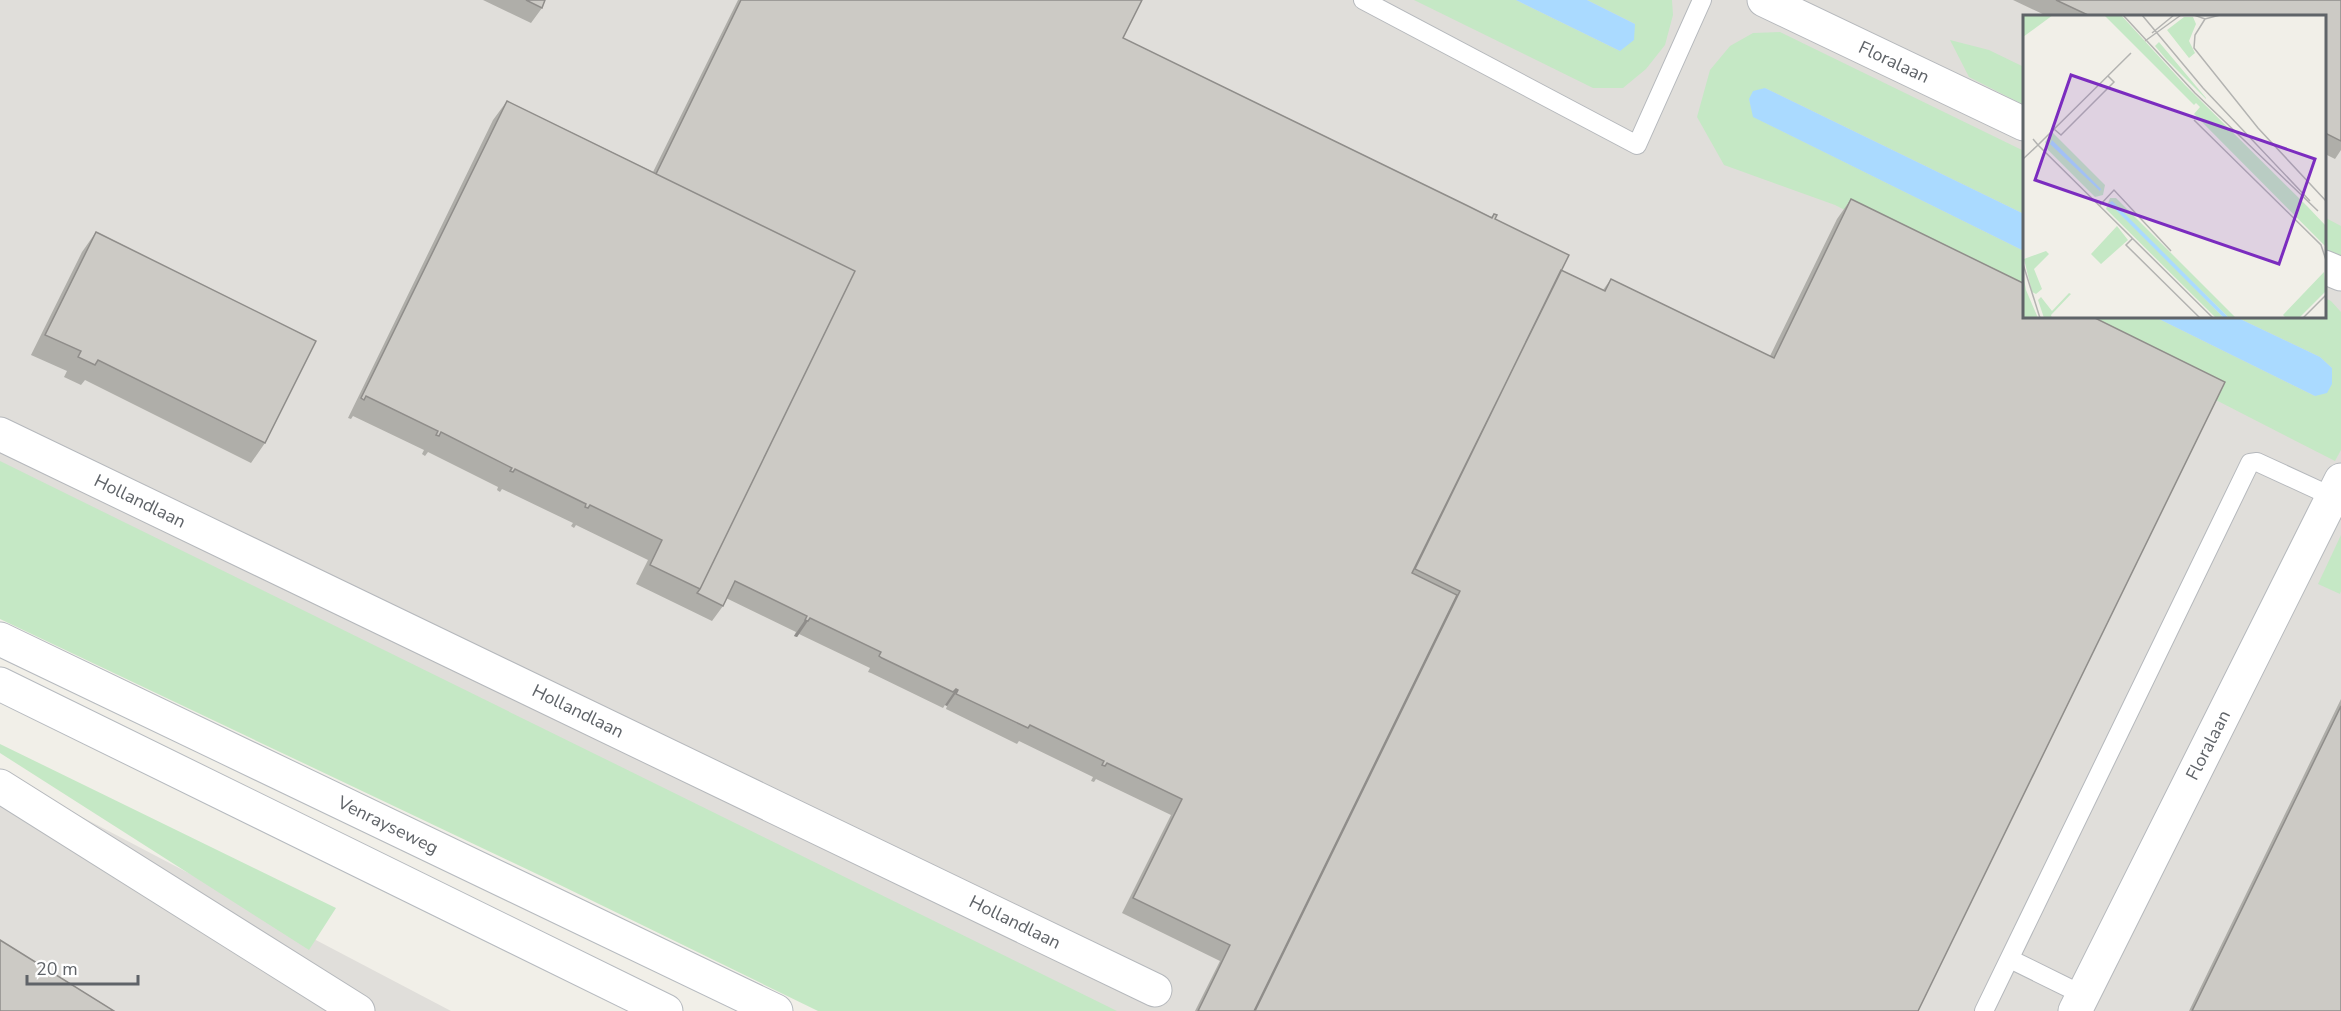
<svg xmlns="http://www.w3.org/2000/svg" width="2341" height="1011" font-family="'Nunito Sans',sans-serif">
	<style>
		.industrial { fill: #e0deda; fill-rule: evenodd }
		.green { fill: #c5e8c5 }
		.water { fill: #aadaff }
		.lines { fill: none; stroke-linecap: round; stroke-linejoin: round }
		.lane-casing { stroke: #b5b8bc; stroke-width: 20 }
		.street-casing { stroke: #b5b8bc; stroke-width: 35 }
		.secondary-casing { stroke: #b6babf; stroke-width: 35 }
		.lane { stroke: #fff; stroke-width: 18 }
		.street { stroke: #fff; stroke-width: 33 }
		.secondary { stroke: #fff; stroke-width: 33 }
		.wall { fill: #afaea9 }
		.shaded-wall { fill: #8f8d8a }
		.building { fill: #cccac5; stroke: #8f8d8a; stroke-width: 1.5 }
		.labels { text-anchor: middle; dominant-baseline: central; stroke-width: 5; stroke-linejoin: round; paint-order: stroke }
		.street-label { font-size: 18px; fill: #5f6368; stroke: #fff }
		.inset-road { fill: none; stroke: #b3b3b1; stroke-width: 1.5 }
		.view { fill: #7b2cbf; fill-opacity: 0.15; stroke: #7b2cbf; stroke-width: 3 }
		.inset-edge { fill: none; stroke: #5f6368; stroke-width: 3 }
	</style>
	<rect width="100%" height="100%" fill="#f1efe8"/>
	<path class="industrial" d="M0,0H2341V1011H924L0,593ZM2024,16H2324V316H2024Z
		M0,774L451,1011H0Z"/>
	<path class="green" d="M1414,0H1516L1620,51L1635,24L1587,0H1672L1673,15L1665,45L1646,69L1623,88H1593Z
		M1780,32L2024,151V214L1765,88L1749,99L1754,117L2024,251V301L1835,205L1724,165L1697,117L1710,70L1730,46L1753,33Z
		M1950,40L1989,50L2024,67V105L1969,77Z
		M2324,217L2341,226V266L2325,257Z
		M2325,298L2331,301L2341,312V450L2335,461L2054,317H2155L2315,396L2332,368L2320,357L2236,317L2324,316Z
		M0,461L1117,1011H818L558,884L0,619Z
		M2341,535V591L2340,594L2318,584Z
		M0,744L336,908L309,950L0,753Z"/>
	<path class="water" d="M1516,0H1587L1635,24L1634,40L1620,51Z
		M1765,88L2024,214V251L1753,117L1749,99L1753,91Z
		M2155,317H2236L2320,357L2332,368V384L2327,393L2315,396Z"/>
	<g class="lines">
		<g class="lane-casing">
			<path id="lane" d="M1363,0L1637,145L1702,0
				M2010,959L2083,995
				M1984,1011L2250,463L2257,462L2333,497"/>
		</g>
		<g class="street-casing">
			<path id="street" d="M1764,0L2024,124
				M2324,267L2341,274
				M0,434L1155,990
				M0,786L358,1011
				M2075,1011L2341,480"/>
		</g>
		<g class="secondary-casing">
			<path id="secondary" d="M0,639L776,1011
				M0,684L666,1011"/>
		</g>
		<use href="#lane" class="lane"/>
		<use href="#street" class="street"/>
		<use href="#secondary" class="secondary"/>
	</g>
	<path class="wall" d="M483,0H545L542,8L531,23Z
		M738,0H1142L1123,38L1468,206L1491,217L1494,214L1495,219L1561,270L1603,290L1611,279L1770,356L1837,219L1851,199L1918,1011H1195L1220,961L1122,913L1171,815L1096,779L1094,782L1091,781L1093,777L1019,741L1017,744L946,709L947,706L945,705L943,708L871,673L868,672L870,668L799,634L797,637L794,636L796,632L726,598L723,606L712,621L636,584L648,560L576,525L574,528L571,526L573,523L502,489L500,492L497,490L498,487L428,452L425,456L422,454L424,450L353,416L351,419L348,418L493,120L507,101L653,172Z
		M2013,0H2341V150L2335,159L2325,154V16H2047Z
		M96,232L265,443L251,463L85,380L81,385L64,377L67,371L31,355L82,252Z
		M2341,699V1011H2189Z"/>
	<path class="shaded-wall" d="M805,620L808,621L797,637L794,636Z
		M956,689L958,690L947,706L945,705Z"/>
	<path class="building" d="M526,0H545L542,8Z
		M741,0H1142L1123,38L1468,206L1492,218L1494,214L1497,215L1495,219L1569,255L1412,573L1457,595L1254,1011H1198L1230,945L1133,898L1182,799L1107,763L1105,766L1102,765L1104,761L1030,725L1028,728L956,694L958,690L956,689L953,692L882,658L879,656L881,652L810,618L808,621L805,620L807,616L735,581L723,606L697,593L700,589L855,271L656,174Z
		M2056,0H2341V141L2325,133V16H2090Z
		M507,101L855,271L700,589L650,565L662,540L590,505L588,508L585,507L586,504L515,469L513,472L510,471L512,468L441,432L439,436L436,435L438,431L366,396L364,400L361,398Z
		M1851,199L2025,284V316H2091L2225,382L1918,1011H1255L1460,591L1415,569L1561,270L1605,291L1611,279L1774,358Z
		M96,232L316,341L265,443L98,360L95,365L78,357L81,351L45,335Z
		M2341,706V1011H2192Z
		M0,940L114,1011H0Z"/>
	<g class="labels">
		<g class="street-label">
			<text transform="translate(1894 62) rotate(25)">Floralaan</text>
			<text transform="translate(140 501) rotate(26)">Hollandlaan</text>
			<text transform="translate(578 711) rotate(26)">Hollandlaan</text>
			<text transform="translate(2208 745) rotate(-63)">Floralaan</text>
			<text transform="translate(388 825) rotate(26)">Venrayseweg</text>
			<text transform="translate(1015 922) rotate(26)">Hollandlaan</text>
		</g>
	</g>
	<g transform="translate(2023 15)">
		<rect width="303" height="303" fill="#f1efe8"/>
		<path d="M0,0H30L0,22ZM81,0H98L162,70L284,191L303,211V232L171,99L177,92L173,88L171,90ZM161,2H170L173,9L166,26L172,38L166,43L144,15ZM136,27L183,83V84L143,44L132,31ZM29,117L82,170L80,180L72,182L24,134L22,127ZM87,183H93L213,303H206L87,186L201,303H193L83,194ZM94,211L105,225L78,249L68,239ZM23,236L26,239L11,254L19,274L13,279L9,277L1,244ZM301,257L303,276L276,303H263L260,300ZM0,259L3,275L15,303H0ZM46,278L48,279L28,300L29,303H21L15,285L18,282L29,296Z" fill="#c5e8c5"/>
		<path d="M29,125L78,174L77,176L27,129ZM89,186L206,303H201L86,188Z" fill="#aadaff"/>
		<path class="inset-road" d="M100,0L172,78L295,196M119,0L180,73L287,186M171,0L182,4L197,0M182,4L172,20L171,33L235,113L303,186M129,18L151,0M122,26L158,0M108,38L15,130L190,303M171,105L298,230L303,245M31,114L38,120L91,67L85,61M0,144L15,130L10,124M77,190L91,175L148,236M110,223L103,230L177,303M0,249L17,303M280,303L303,280"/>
		<path class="view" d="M48,60L292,144L256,249L12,165Z"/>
		<rect width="303" height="303" class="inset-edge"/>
	</g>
	<path d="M27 975v9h111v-9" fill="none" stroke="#5f6368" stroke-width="3"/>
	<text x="36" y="975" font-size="18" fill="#5f6368" stroke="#ffffff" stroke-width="4.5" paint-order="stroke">20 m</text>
</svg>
